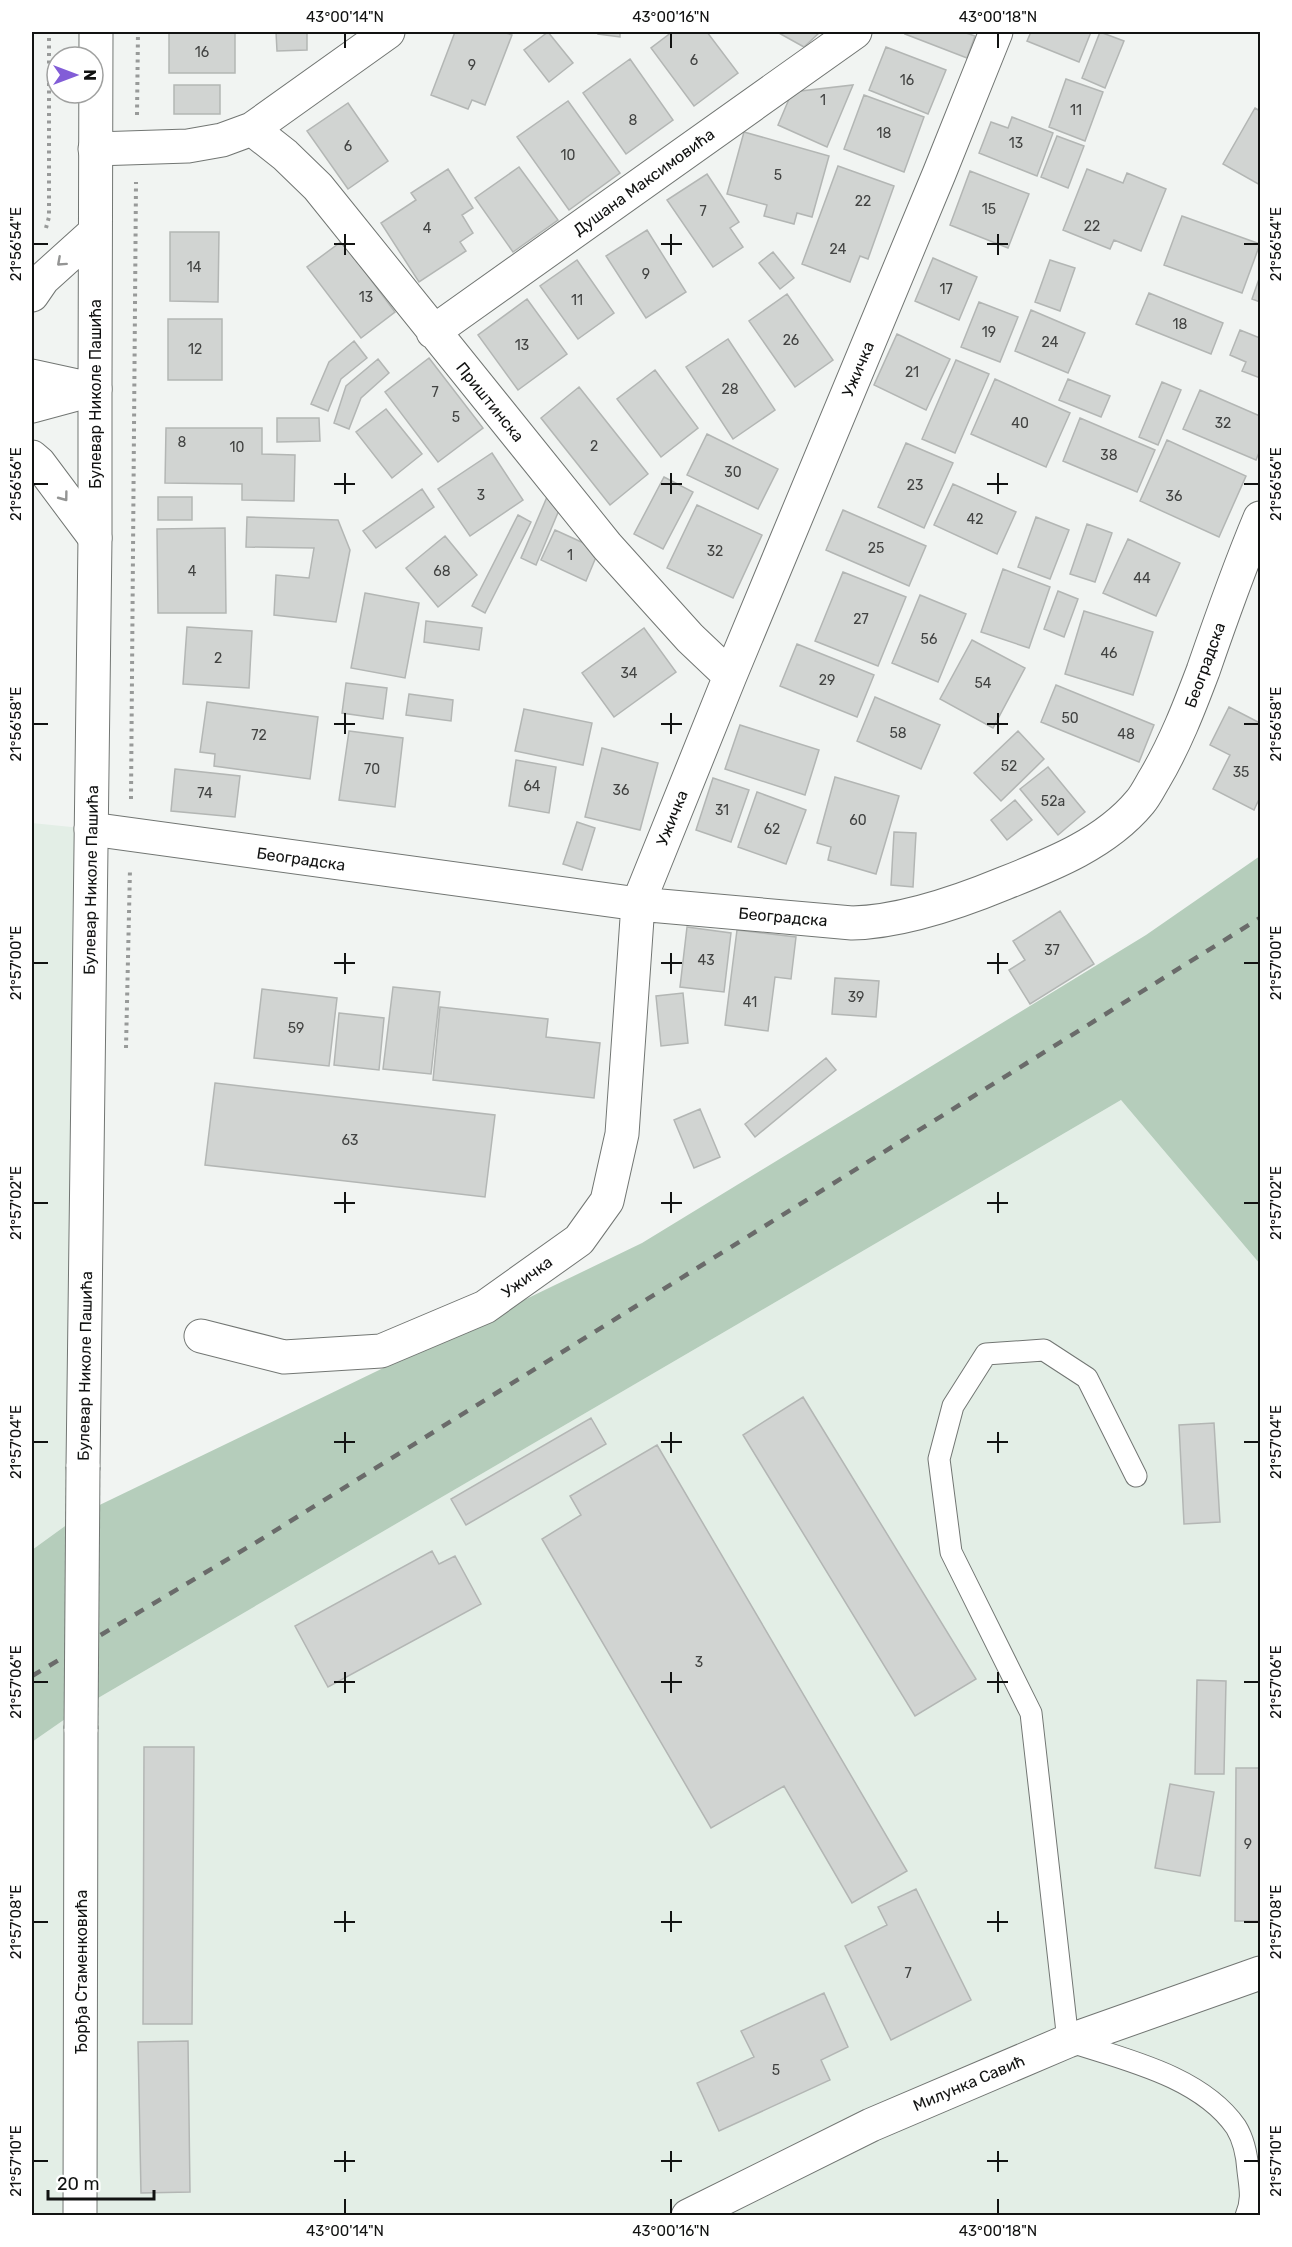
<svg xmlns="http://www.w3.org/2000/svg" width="1292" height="2247" font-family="Rubik,sans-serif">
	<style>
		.built { fill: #e3eee6 }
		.green { fill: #b5cdbb }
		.building { fill: #d1d4d2; stroke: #b3b6b4; stroke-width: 1.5 }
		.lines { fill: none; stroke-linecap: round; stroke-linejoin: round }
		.service-casing { stroke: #727673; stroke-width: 23 }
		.minor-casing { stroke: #727673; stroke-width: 35 }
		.tertiary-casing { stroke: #727673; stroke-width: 35 }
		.secondary-casing { stroke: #727673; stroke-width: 35 }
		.path { stroke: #989a99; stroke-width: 4; stroke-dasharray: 3 4.5; stroke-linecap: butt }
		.service { stroke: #fff; stroke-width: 21 }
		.minor { stroke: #fff; stroke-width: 33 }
		.tertiary { stroke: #fff; stroke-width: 33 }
		.secondary { stroke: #fff; stroke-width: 33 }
		.rail { stroke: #6a6b6a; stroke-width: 4.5; stroke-dasharray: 10 10; stroke-linecap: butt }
		.tertiary-bridge-casing { stroke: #727673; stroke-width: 35; stroke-linecap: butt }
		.tertiary-bridge { stroke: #fff; stroke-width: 33 }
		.oneway { stroke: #949594 }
		.ticks { fill: none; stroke: #121312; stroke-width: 2 }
		.labels { text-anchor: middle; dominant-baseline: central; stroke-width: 4.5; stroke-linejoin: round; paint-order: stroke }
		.number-label { font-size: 14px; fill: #424342 }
		.street-label { font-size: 16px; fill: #121312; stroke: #fff }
		.neatline { fill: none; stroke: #121312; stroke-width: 2 }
		.ticks-label { font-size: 15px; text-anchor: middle; fill: #121312 }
	</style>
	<rect width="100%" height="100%" fill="#f1f4f2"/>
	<path class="built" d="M32,823L91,829L83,1513L32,1550Z
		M1121,1100L1260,1264V2215L32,2216V1742L81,1708Z"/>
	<path class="green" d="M1260,856V1264L1121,1100L81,1708L32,1742V1550L83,1513L642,1243L1146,935Z"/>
	<path class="building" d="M169,32H235V73H169Z
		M276,32H307V50L277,51Z
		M455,32H503L512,35L485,105L472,100L468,109L431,95Z
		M548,32L573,63L549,82L524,50Z
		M598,32H620V37L598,34Z
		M672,32H707L738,73L694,106L651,48Z
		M777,32H820L804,47Z
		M906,32H963L975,36L967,58L905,34Z
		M1031,32H1091L1079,62L1027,41Z
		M1100,32L1124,41L1105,88L1082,78Z
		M886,47L946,70L928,114L869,90Z
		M630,59L673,120L626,154L583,93Z
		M1066,79L1103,92L1085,141L1049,127Z
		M174,85H220V114H174Z
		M853,85L827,147L778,125L792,92Z
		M864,95L924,117L904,172L844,149Z
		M568,101L620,173L569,210L517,137Z
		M348,103L388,161L348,189L307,131Z
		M1255,108L1260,111V185L1223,164Z
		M1012,117L1053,133L1037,176L979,153L991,122L1008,128Z
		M744,132L829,156L812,217L797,213L794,224L764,216L767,205L727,194Z
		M1057,136L1084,146L1068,188L1041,177Z
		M838,166L894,186L868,259L860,256L850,282L802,264Z
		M519,167L558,220L513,252L475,198Z
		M448,169L473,208L462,215L473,233L460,242L466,251L419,282L381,223L416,200L411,193Z
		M1087,169L1123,183L1127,173L1166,189L1141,251L1114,240L1110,249L1063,230Z
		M970,171L1029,194L1008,248L950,225Z
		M707,174L739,222L730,228L743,247L713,267L667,200Z
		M1182,216L1260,244L1242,293L1164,265Z
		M647,230L686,292L646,318L606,256Z
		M170,232H219L218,302L170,301Z
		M342,241L395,312L361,338L307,267Z
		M773,252L794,278L780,289L759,263Z
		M933,258L977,277L959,320L915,301Z
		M577,260L614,313L578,339L540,286Z
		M1050,260L1075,268L1060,311L1035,302Z
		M1260,276V302L1252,299Z
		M1149,293L1223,323L1211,354L1136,324Z
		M787,294L833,360L795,387L749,321Z
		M527,299L567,354L518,390L478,335Z
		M979,302L1018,317L1000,362L961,347Z
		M1031,310L1085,333L1068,373L1015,351Z
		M168,319H222V380H168Z
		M1240,330L1260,338V378L1242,371L1246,362L1230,355Z
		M897,334L950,359L926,410L874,385Z
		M728,339L775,410L733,439L686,367Z
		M354,341L367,358L341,379L328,411L311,404L329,362Z
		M429,358L483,428L438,462L385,392Z
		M378,359L389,373L361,398L349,429L334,423L346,386Z
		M956,360L989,374L955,453L922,439Z
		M655,370L698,428L661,457L617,399Z
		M995,379L1070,413L1046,467L971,434Z
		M1068,379L1110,396L1101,417L1059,400Z
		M1162,382L1181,390L1158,445L1139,437Z
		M579,387L648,474L610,505L541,418Z
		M1200,390L1260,416V450L1256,460L1183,429Z
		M386,409L422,454L392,478L356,432Z
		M277,418H319L320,441L277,442Z
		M1080,418L1155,450L1137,492L1063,461Z
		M166,428H262V454L295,455L294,501L242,500V484L165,483Z
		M707,434L778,469L758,509L687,475Z
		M1167,440L1246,476L1219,537L1140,501Z
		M906,443L953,463L924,528L878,507Z
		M492,453L523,500L470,536L438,489Z
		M664,477L693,492L663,549L634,534Z
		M953,484L1016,512L997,554L934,525Z
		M422,489L434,507L376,548L363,531Z
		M158,497H192V520H158Z
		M547,497L562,503L536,565L521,558Z
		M697,505L762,535L733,598L667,568Z
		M843,510L926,546L909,586L826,550Z
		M518,515L531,522L485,613L472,606Z
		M247,517L338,520L350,550L336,622L274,615L276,575L309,578L314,548L246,547Z
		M1036,517L1069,530L1050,579L1018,567Z
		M1087,524L1112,533L1095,582L1070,574Z
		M225,528L226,613H158L157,529Z
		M555,530L599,550L586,581L541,560Z
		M445,536L477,575L438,607L406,568Z
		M1128,539L1180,563L1156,616L1103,593Z
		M1003,569L1050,587L1029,648L981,632Z
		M843,572L906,597L878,666L815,641Z
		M1058,591L1078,599L1064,637L1044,629Z
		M365,593L419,603L405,678L351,668Z
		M920,595L966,614L938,682L892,663Z
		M1084,611L1153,632L1133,695L1065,674Z
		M426,621L482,628L479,650L424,642Z
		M187,627L252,631L249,688L183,684Z
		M644,628L676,672L614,717L582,673Z
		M972,640L1025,668L993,728L940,699Z
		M797,644L874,675L857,717L780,686Z
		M346,683L387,688L383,719L342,713Z
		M1056,685L1154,725L1139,762L1041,722Z
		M409,694L453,700L451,721L406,715Z
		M875,697L940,725L921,769L857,741Z
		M207,702L318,717L310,779L214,766L215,754L200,752Z
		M1229,707L1260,723V797L1254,810L1213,789L1230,755L1210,745Z
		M524,709L592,723L583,765L515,751Z
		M740,725L819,750L805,795L725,769Z
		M349,731L403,738L395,807L339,800Z
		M1018,731L1044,759L1001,801L974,773Z
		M602,748L658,763L640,830L585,817Z
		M516,760L556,767L549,813L509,806Z
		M1048,767L1085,812L1058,835L1020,789Z
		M175,769L240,776L235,817L171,811Z
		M835,777L899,796L876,874L828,860L831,847L817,843Z
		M713,778L749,790L731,842L696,830Z
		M757,792L806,810L786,864L738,847Z
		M1015,800L1032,820L1007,840L991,820Z
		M577,822L595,828L582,870L563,864Z
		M894,832L916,833L913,887L891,885Z
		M1060,911L1094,964L1030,1004L1009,970L1025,960L1013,941Z
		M687,927L731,933L724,992L680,987Z
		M737,930L796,937L791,979L775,977L768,1031L725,1025Z
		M835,978L879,981L876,1017L832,1014Z
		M393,987L440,992L431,1074L383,1069Z
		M262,989L337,998L329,1066L254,1058Z
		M683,993L688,1043L661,1046L656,996Z
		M440,1007L548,1019L546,1037L600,1043L594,1098L433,1080Z
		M339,1013L384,1018L379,1070L334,1065Z
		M826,1058L836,1070L755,1137L745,1124Z
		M215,1083L495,1115L485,1197L205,1165Z
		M700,1109L720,1157L694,1168L674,1120Z
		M803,1397L976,1679L915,1716L743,1435Z
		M591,1418L606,1444L466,1525L451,1499Z
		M1214,1423L1220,1522L1184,1524L1179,1425Z
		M657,1445L907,1871L852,1903L784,1786L711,1828L542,1539L581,1515L570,1496Z
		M432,1551L439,1564L455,1556L481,1604L328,1687L295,1626Z
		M1197,1680L1226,1681L1224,1774H1195Z
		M144,1747H194L192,2024H143Z
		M1236,1768H1260V1921H1235Z
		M1170,1784L1214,1792L1200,1876L1155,1868Z
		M916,1889L971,2000L891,2040L845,1946L887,1925L878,1907Z
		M824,1993L848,2047L821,2060L830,2080L719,2131L697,2083L754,2057L741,2031Z
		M188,2041L190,2192L141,2193L138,2042Z"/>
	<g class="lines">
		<g class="service-casing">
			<path id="service" d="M1136,1476L1087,1378L1044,1350L986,1354L953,1406L939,1459L951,1552L1031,1713L1068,2041C1123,2059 1201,2076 1236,2127C1244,2140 1247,2156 1248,2171C1250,2188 1253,2199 1246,2216"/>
		</g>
		<g class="minor-casing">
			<path id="minor" d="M252,129L285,155L318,187L607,546L690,638L730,676
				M95,149L188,146L222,140L252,129L388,32
				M433,332L855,32
				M91,829L638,904L852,923C902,922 959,902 1005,883C1053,864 1106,843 1140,802C1146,795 1150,786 1155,778C1175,744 1189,708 1203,671C1221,619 1239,568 1260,518
				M201,1336L284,1357L381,1351L485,1307L579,1240L607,1201L622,1134L638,904L730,676L939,174L996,32
				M688,2216L871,2125L1068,2041L1260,1973"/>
		</g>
		<g class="tertiary-casing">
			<path id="tertiary" d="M83,1467L95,538V389
				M80,2216L81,1729"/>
		</g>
		<g class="secondary-casing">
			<path id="secondary" d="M32,295L43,279L94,233
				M32,376L87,388
				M95,389L96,32
				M32,406L95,389
				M32,457L39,463L95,538"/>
		</g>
		<path class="path" d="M137,115L138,32
			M46,228L49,217V32
			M131,799L136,182
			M126,1048L130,869"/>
		<use href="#service" class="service"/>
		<use href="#minor" class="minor"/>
		<use href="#tertiary" class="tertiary"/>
		<use href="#secondary" class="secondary"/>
		<path class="rail" d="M32,1676L260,1540L1260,918"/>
		<g class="tertiary-bridge-casing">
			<path id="tertiary-bridge" d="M81,1729L83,1467"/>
		</g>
		<use href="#tertiary-bridge" class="tertiary-bridge"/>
	</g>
	<defs><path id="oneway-chevron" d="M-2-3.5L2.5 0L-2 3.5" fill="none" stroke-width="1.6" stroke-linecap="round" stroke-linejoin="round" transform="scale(1.5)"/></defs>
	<g class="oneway">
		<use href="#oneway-chevron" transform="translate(61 262) rotate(138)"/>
		<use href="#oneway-chevron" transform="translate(64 497) rotate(53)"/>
	</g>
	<path class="ticks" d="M345,33V48M671,33V48M998,33V48M345,234V255M671,234V255M998,234V255M33,244H48M334,244H355M661,244H682M987,244H1008M1244,244H1259M345,473V494M671,473V494M998,473V494M33,484H48M334,484H355M661,484H682M987,484H1008M1244,484H1259M345,713V734M671,713V734M998,713V734M33,724H48M334,724H355M661,724H682M987,724H1008M1244,724H1259M345,953V974M671,953V974M998,953V974M33,963H48M334,963H355M661,963H682M987,963H1008M1244,963H1259M345,1192V1213M671,1192V1213M998,1192V1213M33,1203H48M334,1203H355M661,1203H682M987,1203H1008M1244,1203H1259M345,1432V1453M671,1432V1453M998,1432V1453M33,1442H48M334,1442H355M661,1442H682M987,1442H1008M1244,1442H1259M345,1672V1693M671,1672V1693M998,1672V1693M33,1682H48M334,1682H355M661,1682H682M987,1682H1008M1244,1682H1259M345,1911V1932M671,1911V1932M998,1911V1932M33,1922H48M334,1922H355M661,1922H682M987,1922H1008M1244,1922H1259M345,2151V2172M671,2151V2172M998,2151V2172M33,2161H48M334,2161H355M661,2161H682M987,2161H1008M1244,2161H1259M345,2199V2214M671,2199V2214M998,2199V2214"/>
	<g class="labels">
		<g class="number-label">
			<text x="202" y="52">16</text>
			<text x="694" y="60">6</text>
			<text x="472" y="65">9</text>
			<text x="907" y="80">16</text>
			<text x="823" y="100">1</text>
			<text x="1076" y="110">11</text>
			<text x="633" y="120">8</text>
			<text x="884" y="133">18</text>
			<text x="1016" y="143">13</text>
			<text x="348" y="146">6</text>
			<text x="568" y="155">10</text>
			<text x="778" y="175">5</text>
			<text x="863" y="201">22</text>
			<text x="989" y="209">15</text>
			<text x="703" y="211">7</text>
			<text x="1092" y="226">22</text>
			<text x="427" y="228">4</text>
			<text x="838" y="249">24</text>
			<text x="194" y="267">14</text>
			<text x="646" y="274">9</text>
			<text x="946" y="289">17</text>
			<text x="366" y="297">13</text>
			<text x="577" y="300">11</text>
			<text x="1180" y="324">18</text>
			<text x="989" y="332">19</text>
			<text x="791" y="340">26</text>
			<text x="1050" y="342">24</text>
			<text x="522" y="345">13</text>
			<text x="195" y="349">12</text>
			<text x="912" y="372">21</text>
			<text x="730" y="389">28</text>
			<text x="435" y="392">7</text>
			<text x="456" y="417">5</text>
			<text x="1020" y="423">40</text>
			<text x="1223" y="423">32</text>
			<text x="182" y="442">8</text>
			<text x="594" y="446">2</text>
			<text x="237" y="447">10</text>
			<text x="1109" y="455">38</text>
			<text x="733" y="472">30</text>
			<text x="915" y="485">23</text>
			<text x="481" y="495">3</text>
			<text x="1174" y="496">36</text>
			<text x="975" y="519">42</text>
			<text x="876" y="548">25</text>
			<text x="715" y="551">32</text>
			<text x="570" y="555">1</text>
			<text x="192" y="571">4</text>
			<text x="442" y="571">68</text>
			<text x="1142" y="578">44</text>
			<text x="861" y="619">27</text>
			<text x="929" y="639">56</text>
			<text x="1109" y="653">46</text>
			<text x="218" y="658">2</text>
			<text x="629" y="673">34</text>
			<text x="827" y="680">29</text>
			<text x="983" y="683">54</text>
			<text x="1070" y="718">50</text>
			<text x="898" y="733">58</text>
			<text x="1126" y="734">48</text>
			<text x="259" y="735">72</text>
			<text x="1009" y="766">52</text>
			<text x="372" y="769">70</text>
			<text x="1241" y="772">35</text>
			<text x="532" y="786">64</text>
			<text x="621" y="790">36</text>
			<text x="205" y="793">74</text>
			<text x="1053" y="801">52a</text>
			<text x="722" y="810">31</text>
			<text x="858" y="820">60</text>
			<text x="772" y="829">62</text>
			<text x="1052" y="950">37</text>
			<text x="706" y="960">43</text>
			<text x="856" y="997">39</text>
			<text x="750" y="1002">41</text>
			<text x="296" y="1028">59</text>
			<text x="350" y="1140">63</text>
			<text x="699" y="1662">3</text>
			<text x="1248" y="1844">9</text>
			<text x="908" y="1973">7</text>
			<text x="776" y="2070">5</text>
		</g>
		<g class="street-label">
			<text transform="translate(644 182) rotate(-36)">Душана Максимовића</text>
			<text transform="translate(858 369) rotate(-67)">Ужичка</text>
			<text transform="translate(95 394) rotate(-90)">Булевар Николе Пашића</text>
			<text transform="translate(490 402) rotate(51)">Приштинска</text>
			<text transform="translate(1205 665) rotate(-70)">Београдска</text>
			<text transform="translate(672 818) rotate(-68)">Ужичка</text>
			<text transform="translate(301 859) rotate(8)">Београдска</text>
			<text transform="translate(91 880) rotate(-89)">Булевар Николе Пашића</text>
			<text transform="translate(783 917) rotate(5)">Београдска</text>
			<text transform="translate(527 1277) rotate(-36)">Ужичка</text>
			<text transform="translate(85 1366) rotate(-89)">Булевар Николе Пашића</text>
			<text transform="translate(81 1972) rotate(-90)">Ђорђа Стаменковића</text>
			<text transform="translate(969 2083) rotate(-23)">Милунка Савић</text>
		</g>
	</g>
	<rect width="1292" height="2247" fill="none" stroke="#ffffff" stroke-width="66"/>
	<g transform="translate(75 75) rotate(90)"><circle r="28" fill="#ffffff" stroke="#a0a1a0" stroke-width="1.5"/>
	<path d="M0-4.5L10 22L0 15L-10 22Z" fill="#825dd7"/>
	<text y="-9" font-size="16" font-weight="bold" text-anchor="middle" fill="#121312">N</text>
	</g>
	<path d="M48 2190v9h106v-9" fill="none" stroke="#121312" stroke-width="3"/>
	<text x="57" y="2190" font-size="18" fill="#121312" stroke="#ffffff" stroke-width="4.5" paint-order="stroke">20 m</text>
	<rect x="33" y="33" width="1226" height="2181" class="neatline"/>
	<g class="ticks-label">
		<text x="345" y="22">43°00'14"N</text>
		<text x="671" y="22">43°00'16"N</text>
		<text x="998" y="22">43°00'18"N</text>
		<text transform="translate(16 244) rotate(-90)" y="5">21°56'54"E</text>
		<text transform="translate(1276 244) rotate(-90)" y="5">21°56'54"E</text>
		<text transform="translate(16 484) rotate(-90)" y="5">21°56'56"E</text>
		<text transform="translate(1276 484) rotate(-90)" y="5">21°56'56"E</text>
		<text transform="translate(16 724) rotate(-90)" y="5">21°56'58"E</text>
		<text transform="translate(1276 724) rotate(-90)" y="5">21°56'58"E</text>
		<text transform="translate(1276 963) rotate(-90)" y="5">21°57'00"E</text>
		<text transform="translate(16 963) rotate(-90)" y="5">21°57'00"E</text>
		<text transform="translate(1276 1203) rotate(-90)" y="5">21°57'02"E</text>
		<text transform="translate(16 1203) rotate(-90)" y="5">21°57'02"E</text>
		<text transform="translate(1276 1442) rotate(-90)" y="5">21°57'04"E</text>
		<text transform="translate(16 1442) rotate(-90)" y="5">21°57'04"E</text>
		<text transform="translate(1276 1682) rotate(-90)" y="5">21°57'06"E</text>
		<text transform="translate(16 1682) rotate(-90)" y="5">21°57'06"E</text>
		<text transform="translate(16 1922) rotate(-90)" y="5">21°57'08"E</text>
		<text transform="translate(1276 1922) rotate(-90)" y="5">21°57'08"E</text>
		<text transform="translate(16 2161) rotate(-90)" y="5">21°57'10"E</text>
		<text transform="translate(1276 2161) rotate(-90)" y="5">21°57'10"E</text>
		<text x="345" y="2236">43°00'14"N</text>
		<text x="671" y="2236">43°00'16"N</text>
		<text x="998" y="2236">43°00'18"N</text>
	</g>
</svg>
